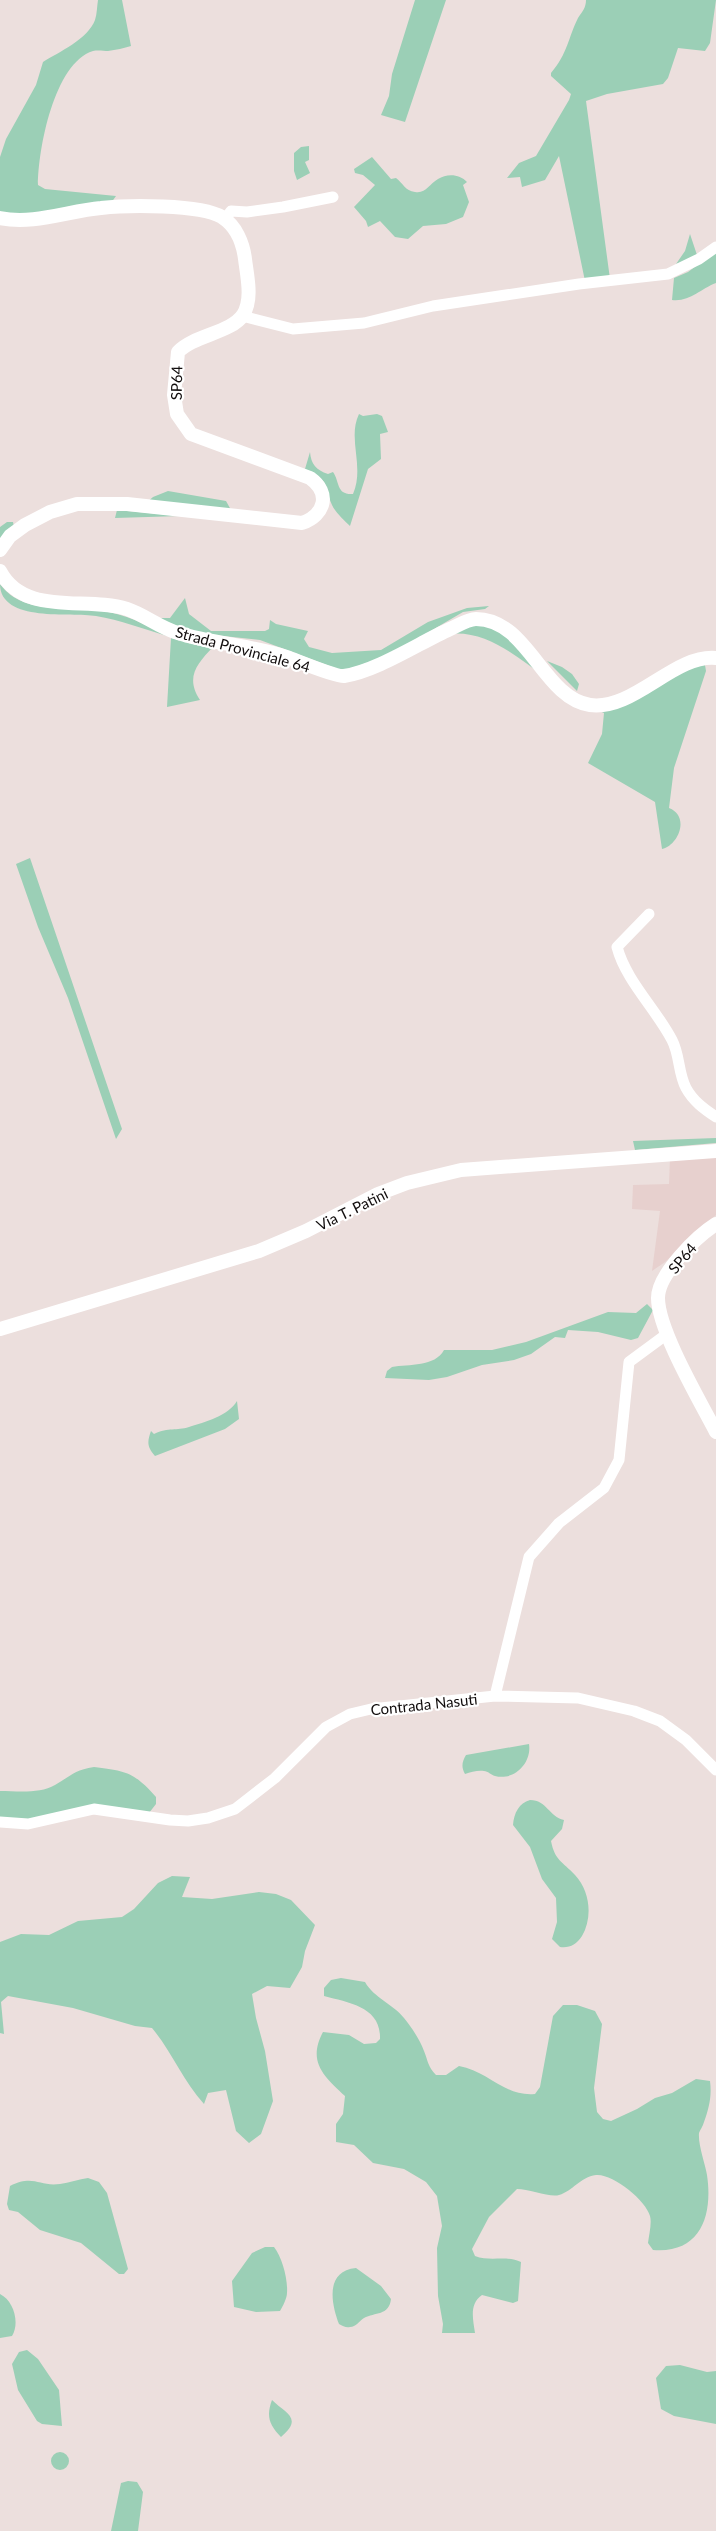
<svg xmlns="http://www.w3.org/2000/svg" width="716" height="2531" font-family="Lato,sans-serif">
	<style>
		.built { fill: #e7d0ce }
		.green { fill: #9bcfb6 }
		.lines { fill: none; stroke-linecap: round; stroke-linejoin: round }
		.minor { stroke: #fff; stroke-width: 11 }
		.tertiary { stroke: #fff; stroke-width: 14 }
		.labels { text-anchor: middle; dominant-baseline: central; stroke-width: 4.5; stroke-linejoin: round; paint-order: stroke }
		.street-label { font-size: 15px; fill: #100c0c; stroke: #fff }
	</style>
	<rect width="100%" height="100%" fill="#ecdfdd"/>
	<path class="built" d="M716,1155V1215L665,1262L652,1271L660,1211L632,1209L633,1185L669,1184L670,1158Z"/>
	<path class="green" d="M98,0H122L131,46C124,48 116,50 108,51C104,51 98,50 93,51C54,63 38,150 38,185L45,189L116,196L111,203L19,216L0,212V157L6,139L36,85L43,62C59,52 88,39 95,20C97,14 97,6 98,0Z
		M415,0H446L405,122L381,115L389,96L392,74Z
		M586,0H716L710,43L705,51L678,48L668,78L663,84L607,94L586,101L610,279L585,281L559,156L545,180L522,187L520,177L507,178L519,163L536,156L569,100L571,94L551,76V73C568,53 568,38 578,18C582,12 586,8 586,0Z
		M309,146V160L305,162L310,173L297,180L294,171V153L301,147Z
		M372,157L391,179L396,178C403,183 405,191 415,192C426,194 429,184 438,179C447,173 460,174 467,182L463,185L469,202L463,217L446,224L423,226L408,239L395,237L380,221L368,227L366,221L354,207L375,185L363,175L355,173L354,169Z
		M690,234L698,258L676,264L685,251Z
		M716,251V283C700,289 690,302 672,300L674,278L688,272Z
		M359,414L363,416L377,414L382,416L388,432L380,434L381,459L368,469L350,526C344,520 335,512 332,505C323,484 331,481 305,469L310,452C311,464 316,470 328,474L333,472C340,482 336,495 353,494C365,466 347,439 359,414Z
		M168,491L226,501L231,510L145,504L153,497Z
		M117,510L180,516L115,518Z
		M7,522H13L14,527L0,543V527Z
		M0,584C24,618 78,604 113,613C133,618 149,626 167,636C144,629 120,620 96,616C72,612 0,623 0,584Z
		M185,598L189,614L211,631H265L269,629L270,620L276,624L308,631L304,639L309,647L332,653L381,650L428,622L467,608L489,606L485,609L463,612L388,656L343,671L260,640L195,633L157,618H170Z
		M477,622L504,633L546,678C517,657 487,630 449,634Z
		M171,638L213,647C197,664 185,677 200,700L167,707Z
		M547,661L562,667L572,674L579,684L577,691Z
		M705,665L706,671L674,768L669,808C690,816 679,845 662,849L655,802L588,763L602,734L604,713L597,710L697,666Z
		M30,858L122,1129L116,1139L68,998L38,927L16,864Z
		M716,1138V1143L635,1150L633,1141Z
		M647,1304L653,1310L638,1338L631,1340L598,1332L568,1330L565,1338L555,1337L531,1354L514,1360L482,1365L447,1377L429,1380L385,1378L387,1371L392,1367C409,1364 435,1367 444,1350H492L526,1342L608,1312L636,1313Z
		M237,1401L239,1419L225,1429L155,1456C147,1447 147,1442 151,1431L154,1434C169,1427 176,1431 189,1427C205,1422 228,1416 237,1401Z
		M529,1744C532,1763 514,1781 495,1776C491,1775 488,1771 484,1771C478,1770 471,1772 465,1774C461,1767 462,1762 466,1755Z
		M94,1767C126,1771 134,1772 156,1797V1804L149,1813L102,1806L36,1820L0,1818V1791C17,1791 40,1794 55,1785C71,1776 74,1770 94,1767Z
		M530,1800C547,1800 549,1817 564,1820L562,1829L551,1841C555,1861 562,1861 575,1875C590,1891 593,1917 582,1936C576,1945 570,1948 560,1947L552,1939L557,1922L556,1898L542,1879L530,1847L513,1825C514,1813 519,1803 530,1800Z
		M172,1876L190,1877L182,1897L212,1899L259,1892L276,1894L291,1900L315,1925L305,1951L302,1967L290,1988L267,1986L252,1994L256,2018L265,2051L273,2101L261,2134L249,2143L236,2131L226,2090L208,2093L204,2104C183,2081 172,2052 152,2028L135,2026L73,2008L8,1996L1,2002L4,2034L0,2033V1942L21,1934L49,1935L78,1921L122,1917L134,1909L158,1883Z
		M341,1978L365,1982C374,1998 393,2004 404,2018C412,2028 420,2040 424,2051C428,2061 428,2067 436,2075H446L459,2066C488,2071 505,2097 535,2094L540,2087L553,2016L563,2005H577L595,2011L602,2024L594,2088L597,2112L603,2119L611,2121L637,2109L655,2098L672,2093L696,2079L710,2081C712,2096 709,2108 704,2122C703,2126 700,2130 699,2133C698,2145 705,2163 707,2175C713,2215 701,2254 653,2250L648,2243C649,2235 652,2223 650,2216C646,2200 612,2173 596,2175C580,2177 573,2191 559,2195C551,2198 529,2189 517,2189L489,2217L472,2249L475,2256C490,2262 507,2255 521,2262L518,2301L513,2303L482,2295C469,2304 473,2319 475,2333H442L443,2324L438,2296L437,2248L442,2226L437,2196L426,2182L404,2169L373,2163L354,2145L336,2142V2124L343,2114L345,2096C324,2076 307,2062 323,2032L349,2035L364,2044L376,2043L380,2039C381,2007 350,2003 324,1996V1988L331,1980Z
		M88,2178L99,2182L107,2193L128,2269L124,2274H119L81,2243L40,2230L18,2212L9,2210L7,2204L10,2186C34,2174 39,2187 60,2184C69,2183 79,2179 88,2178Z
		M265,2247H274C282,2257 288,2279 287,2293C287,2298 283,2306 280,2311L256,2312L234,2307L232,2281L252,2253Z
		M356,2268L381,2286L391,2299C389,2316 375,2312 364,2318C359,2321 356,2327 350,2327C346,2328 343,2326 339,2324C331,2303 325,2271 356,2268Z
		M0,2294C14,2301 20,2323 12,2336L0,2338Z
		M27,2350L38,2359L59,2390L62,2426L42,2424L37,2421L18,2390L12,2364L19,2352Z
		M680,2365L707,2372L716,2371V2424L674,2416L661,2409L656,2378L666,2366Z
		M272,2400C285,2413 304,2418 281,2437C269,2425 266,2416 272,2400Z
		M51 2461a9 9 0 1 1 18 0a9 9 0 1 1-18 0Z
		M128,2481L137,2482L143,2492L138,2531H111L121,2483Z"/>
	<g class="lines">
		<path class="minor" d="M225,219L231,211L247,212L283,207L333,197
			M242,316L293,329L364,323L433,306L579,284L668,274L699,259L716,247
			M649,914L617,947C626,981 656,1009 672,1040C680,1055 678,1073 686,1088C693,1101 704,1109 716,1117
			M495,1696L529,1557L559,1523L604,1488L619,1460L629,1362L667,1334
			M0,1822L28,1824L94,1809L170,1820L188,1821L208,1818L235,1809L275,1778L326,1727L350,1714L371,1709L495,1696L578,1698L634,1711L660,1721L686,1740L716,1770"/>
		<path class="tertiary" d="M0,218C33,225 68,211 101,208C127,205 200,204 222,217C236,226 243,243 245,259C247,276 253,299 243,315C231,333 194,335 178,352L174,395L177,414L191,434L310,478C331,493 325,515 302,523L127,504H77L50,512L25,525L10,536L0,550
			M0,571C24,617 86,596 127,609C145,615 160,628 178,633C213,644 252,645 287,657C298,661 336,677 344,676C377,671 419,643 450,629C457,626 468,619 476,619C528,619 543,698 590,705C634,711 674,654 716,658
			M716,1224C697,1236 658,1274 658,1298C658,1330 700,1401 716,1432
			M0,1329L259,1251L306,1231L378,1194L407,1183L461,1170L716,1151"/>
	</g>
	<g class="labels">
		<g class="street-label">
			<text transform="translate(176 383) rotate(-89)">SP64</text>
			<text transform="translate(243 649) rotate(15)">Strada Provinciale 64</text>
			<text transform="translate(352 1209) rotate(-26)">Via T. Patini</text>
			<text transform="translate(682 1258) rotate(-50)">SP64</text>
			<text transform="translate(424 1704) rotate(-6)">Contrada Nasuti</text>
		</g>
	</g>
</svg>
